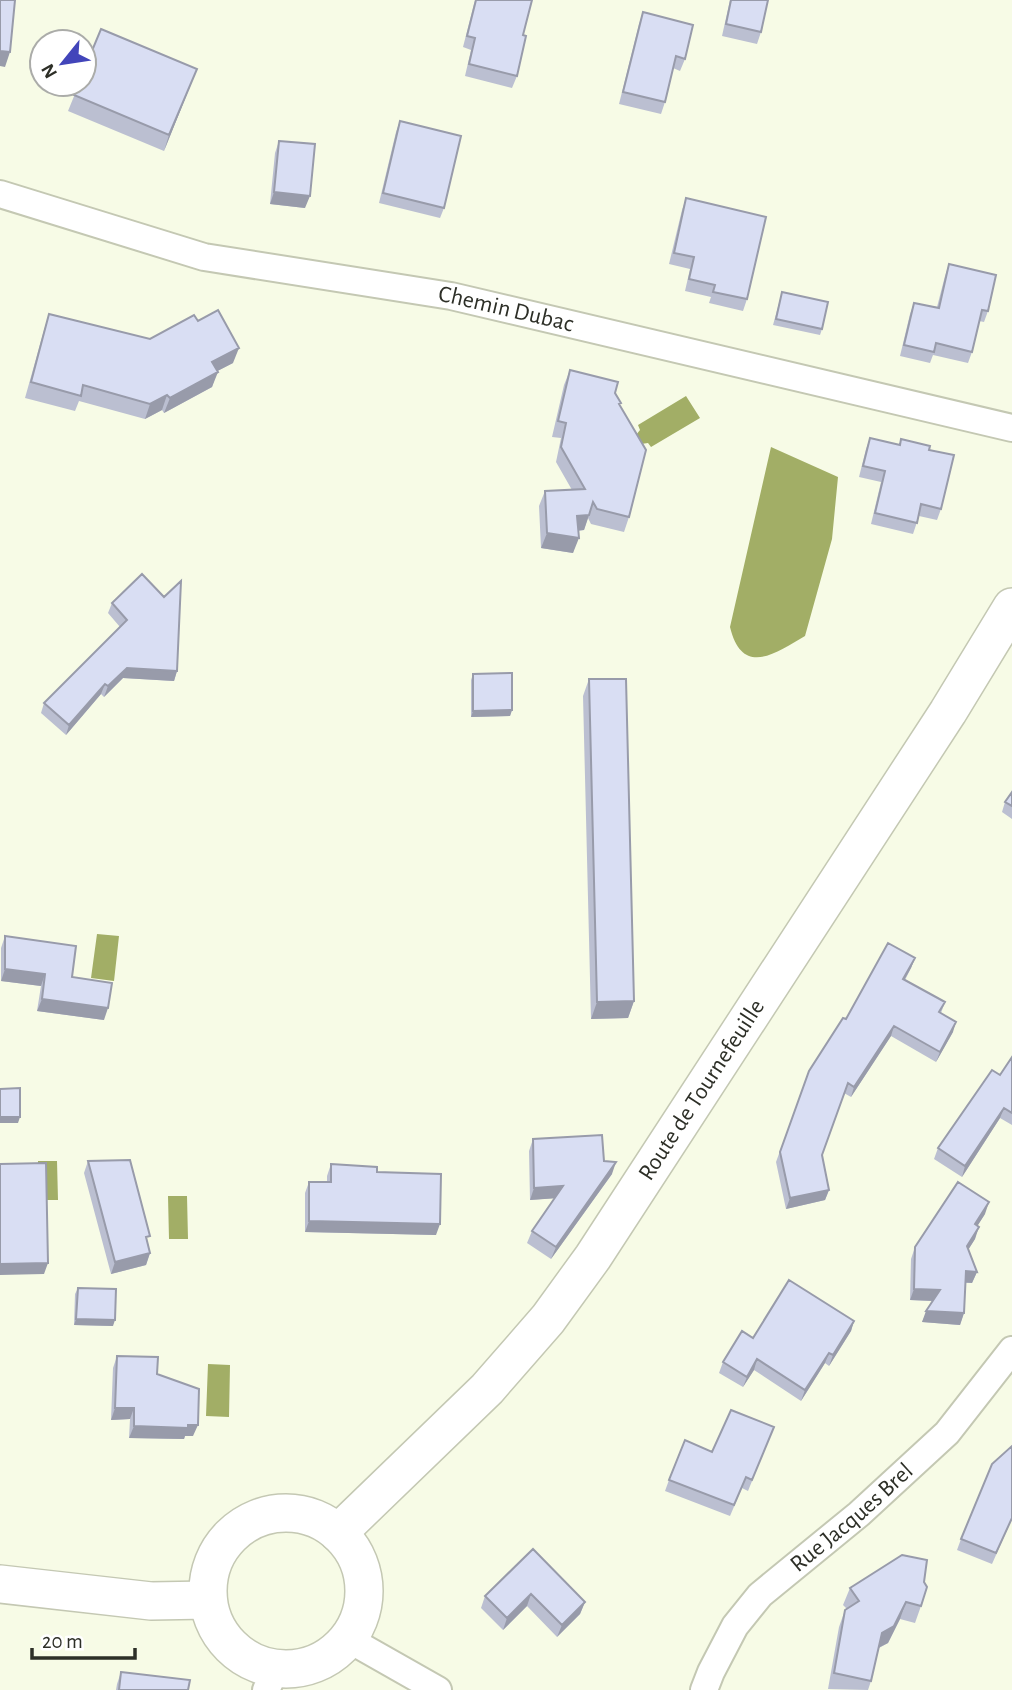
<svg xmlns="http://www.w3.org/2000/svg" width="1012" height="1690" font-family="'Alegreya Sans',sans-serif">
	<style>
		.water { fill: #a2ae66 }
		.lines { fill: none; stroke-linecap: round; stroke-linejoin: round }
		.street-casing { stroke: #c4c8b3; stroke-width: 30 }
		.secondary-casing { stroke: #c4c8b3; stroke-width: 40 }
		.street { stroke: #fff; stroke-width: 26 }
		.secondary { stroke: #fff; stroke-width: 37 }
		.wall { fill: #bbbfd1 }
		.shaded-wall { fill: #989baa }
		.building { fill: #d9def3; stroke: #989baa; stroke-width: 2 }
		.labels { text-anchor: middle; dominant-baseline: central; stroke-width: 5; stroke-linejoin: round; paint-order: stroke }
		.street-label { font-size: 24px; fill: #2d2f27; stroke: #fff }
	</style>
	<rect width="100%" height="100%" fill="#f7fbe6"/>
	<path class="water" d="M686,396L700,418L651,447L648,443L641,444L636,435L640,430L638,425Z
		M771,447L838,477L832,539L805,636C775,654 742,677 730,627Z
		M97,934L119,936L114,981L91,978Z
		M38,1161H57L58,1200H38Z
		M168,1196H187L188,1239H169Z
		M208,1364L230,1365L229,1417L206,1416Z"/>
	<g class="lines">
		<g class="street-casing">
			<g id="street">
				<path id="s1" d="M0,194L204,257L451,296L1012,428"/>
				<path d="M348,1639L438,1690"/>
				<path d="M266,1690L276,1669"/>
				<path id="s2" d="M704,1690L711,1672L735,1626L760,1595L859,1514L947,1433L1012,1350"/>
			</g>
		</g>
		<g class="secondary-casing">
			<g id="secondary">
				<circle cx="286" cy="1591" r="78"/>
				<path id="s3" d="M338,1533L487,1389L548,1319L593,1257L948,712L1012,607"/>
				<path d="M0,1584L151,1601L208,1600"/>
			</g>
		</g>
		<use href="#street" class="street"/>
		<use href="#secondary" class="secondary"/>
	</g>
	<path class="wall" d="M475,0H532L523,35L517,76L512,88L465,76L471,50L463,47Z
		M730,0H768L761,32L757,44L722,36Z
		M643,12L685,59L680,71L673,68L665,102L661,114L619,104L639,24Z
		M79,84H191L164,151L68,111Z
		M400,121L444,208L440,218L379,203L396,132Z
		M279,141L305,208L270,204L275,153Z
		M686,198L747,299L743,311L709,303L711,297L685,291L690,269L669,264L682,210Z
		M949,264L988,311L984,322L979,321L972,352L968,363L933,355L930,363L900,356L910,314L914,303L937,307L945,276Z
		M782,292L822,329L820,335L773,325Z
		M49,314L150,339L198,321L233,363L217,371L212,387L164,413L162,410L145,419L79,401L75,411L25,398L44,330Z
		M570,370L615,393L620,406L629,517L624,532L591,524L588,518L584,530L578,531L573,553L541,548L539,506L545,491L572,490L556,462L561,438L552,437L564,385Z
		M870,438L899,445L901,439L929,450L941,509L937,520L919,516L913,534L871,524L881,482L859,477L866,449Z
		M112,603L177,671L174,681L123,678L104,697L101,694L66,735L41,713L44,703L120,627L108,613Z
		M473,674L512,710L510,716L471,717V680Z
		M589,679L634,1001L628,1018L591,1019L583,696Z
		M1012,792V819L1002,812L1005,802Z
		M5,936L72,977L104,1020L37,1011L41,986L1,981V948Z
		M915,958L911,968L905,980L945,1002L941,1013L953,1032L936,1062L891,1036L851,1097L844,1093L822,1155L829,1190L825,1200L786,1209L776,1162L809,1071L846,1019Z
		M1012,1057V1125L1000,1118L962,1177L934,1159L938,1148L1000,1075Z
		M533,1139L604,1161L612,1174L551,1259L527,1243L532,1231L555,1198L530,1200L529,1151Z
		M88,1161L148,1243L150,1253L146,1265L111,1274L84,1173Z
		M331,1164L377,1172L436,1235L305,1232V1193L309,1182H327V1176Z
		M985,1214L977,1226L975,1239L968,1250L977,1272L972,1283H965L964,1313L960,1325L922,1322L932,1301L910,1300L911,1259L915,1247Z
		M78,1288L113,1326L74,1325L75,1294Z
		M854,1321L851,1331L829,1366L825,1363L801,1401L754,1370L743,1387L719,1373L723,1362L753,1338Z
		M117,1356L157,1374L193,1436H185L184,1439L129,1438L130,1419L111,1420L113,1368Z
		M774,1427L748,1491L742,1488L730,1516L665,1491L669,1480L712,1452Z
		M1012,1446V1519L992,1564L957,1550L961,1539Z
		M533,1549L585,1602L580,1614L557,1637L527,1606L503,1630L481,1608L485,1596Z
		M924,1582L921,1606L915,1623L900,1619L888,1643L879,1648L871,1681L868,1690L828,1689L839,1627L845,1610L847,1609L843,1605L850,1588Z
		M121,1672L188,1690H116L117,1684Z"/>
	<path class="shaded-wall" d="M0,51L10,52L5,67L0,66Z
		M197,69L191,84L164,151L169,135Z
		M274,192L310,196L305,208L270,204Z
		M239,348L233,363L206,377L212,362Z
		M218,372L212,387L164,413L170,398Z
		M167,395L162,410L145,419L150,404Z
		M589,515L584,530L571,531L577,516Z
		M547,533L579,538L573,553L541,548Z
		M127,668L177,671L174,681L123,678L104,697L108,686Z
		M105,684L101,694L66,735L69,725Z
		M512,710L510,716L471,717L473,711Z
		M915,958L911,968L899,989L903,979Z
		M5,969L45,974L41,986L1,981Z
		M42,999L108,1008L104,1020L37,1011Z
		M634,1001L628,1018L591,1019L597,1002Z
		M956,1022L953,1032L936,1062L940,1052Z
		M894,1026L891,1036L851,1097L854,1087Z
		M1004,1108L1000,1118L962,1177L965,1166Z
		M0,1117H20L18,1123H0Z
		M616,1162L612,1174L551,1259L556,1247Z
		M563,1186L559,1198L530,1200L534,1188Z
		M829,1190L825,1200L786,1209L790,1198Z
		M989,1202L985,1214L971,1236L975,1224Z
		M309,1221L440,1224L436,1235L305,1232Z
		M979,1227L975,1239L963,1258L967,1246Z
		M150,1253L146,1265L111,1274L115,1262Z
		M48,1263L44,1274L0,1275V1264Z
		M966,1271L977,1272L972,1283L961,1282Z
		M914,1289L940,1290L935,1301L910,1300Z
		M926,1311L964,1313L960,1325L922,1322Z
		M76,1319L115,1320L113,1326L74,1325Z
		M854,1321L851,1331L829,1366L833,1355Z
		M829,1353L825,1363L801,1401L805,1390Z
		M757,1359L754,1370L743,1387L747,1377Z
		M115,1408H134L130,1419L111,1420Z
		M198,1425L193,1436H185L184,1439L129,1438L134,1426Z
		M531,1594L527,1606L503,1630L507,1618Z
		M585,1602L580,1614L557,1637L562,1625Z
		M906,1602L900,1619L888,1643L876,1649L882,1633Z"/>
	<path class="building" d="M0,0H15L10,52L0,51Z
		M476,0H532L523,35L526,36L517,76L469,64L475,38L467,36Z
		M731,0H768L761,32L726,24Z
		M643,12L693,25L685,59L676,56L665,102L623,92Z
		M101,29L197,69L169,135L74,95L79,84H84V70Z
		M400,121L461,136L444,208L383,193Z
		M279,141L315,144L310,196L274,192Z
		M686,198L766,217L747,299L713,292L715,285L689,279L694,257L674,253Z
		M949,264L996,275L988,311L982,310L972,352L936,343L934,352L904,345L914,303L939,308Z
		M782,292L828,302L822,329L776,319Z
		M218,310L239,348L212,362L218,372L170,398L167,395L150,404L83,385L81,396L31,382L49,314L150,339L194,315L198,321Z
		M570,370L618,382L615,393L621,403L619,404L646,450L629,517L597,509L593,502L589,515L577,516L579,538L547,533L545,491L585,489L561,447L566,423L558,421Z
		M870,438L900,445L901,439L930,446L929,450L954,455L941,509L921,504L917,523L875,513L885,471L863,466Z
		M142,574L164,597L181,581L177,671L127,668L108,686L105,684L69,725L44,703L127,620L112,603Z
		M512,673V710L473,711V674Z
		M589,679H626L634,1001L597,1002Z
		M1012,792V806L1005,802Z
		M5,936L76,946L72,977L112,983L108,1008L42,999L45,974L5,969Z
		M888,943L915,958L903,979L945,1002L939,1012L956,1022L940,1052L894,1026L854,1087L848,1083L822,1155L829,1190L790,1198L780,1152L809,1071L843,1018L846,1019Z
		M1012,1057V1113L1004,1108L965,1166L938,1148L992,1070L1000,1075Z
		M20,1088V1117H0V1089Z
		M602,1135L604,1161L616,1162L556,1247L532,1231L563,1186L534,1188L533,1139Z
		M130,1160L150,1236L146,1237L150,1253L115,1262L88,1161Z
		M46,1163L48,1263L0,1264V1164Z
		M331,1164L377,1167V1172L441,1174L440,1224L309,1221V1182H331Z
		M958,1182L989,1202L975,1224L979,1227L967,1246L977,1272L966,1271L964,1313L926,1311L940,1290L914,1289L915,1247Z
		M789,1280L854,1321L833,1355L829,1353L805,1390L757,1359L747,1377L723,1362L742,1331L753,1338Z
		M78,1288L116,1289L115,1320L76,1319Z
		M117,1356L158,1357L157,1374L199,1389L198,1425H188V1428L134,1426V1408H115Z
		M731,1410L774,1427L752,1480L746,1477L734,1505L669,1480L685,1440L712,1452Z
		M1012,1446V1518L996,1553L961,1539L992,1464Z
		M533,1549L585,1602L562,1625L531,1594L507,1618L485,1596Z
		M902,1555L927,1560L924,1582L927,1587L921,1606L906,1602L894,1626L882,1633L871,1681L834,1673L845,1610L859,1601L850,1588Z
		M121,1672L190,1680L188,1690H119Z"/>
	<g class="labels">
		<g class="street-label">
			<text stroke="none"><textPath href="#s1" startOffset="520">Chemin Dubac</textPath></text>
			<text stroke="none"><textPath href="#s3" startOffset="576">Route de Tournefeuille</textPath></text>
			<text stroke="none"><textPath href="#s2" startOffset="231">Rue Jacques Brel</textPath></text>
		</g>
	</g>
	<g transform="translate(63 63) rotate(240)"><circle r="33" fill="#ffffff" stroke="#abaca9" stroke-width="2"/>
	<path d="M0-5L12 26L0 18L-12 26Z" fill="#4245ba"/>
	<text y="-10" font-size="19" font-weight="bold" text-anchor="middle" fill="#2d2f27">N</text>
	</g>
	<path d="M32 1648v10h103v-10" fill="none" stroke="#2d2f27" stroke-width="3.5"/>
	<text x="42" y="1648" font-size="21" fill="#2d2f27" stroke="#ffffff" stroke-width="5" paint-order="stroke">20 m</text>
</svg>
